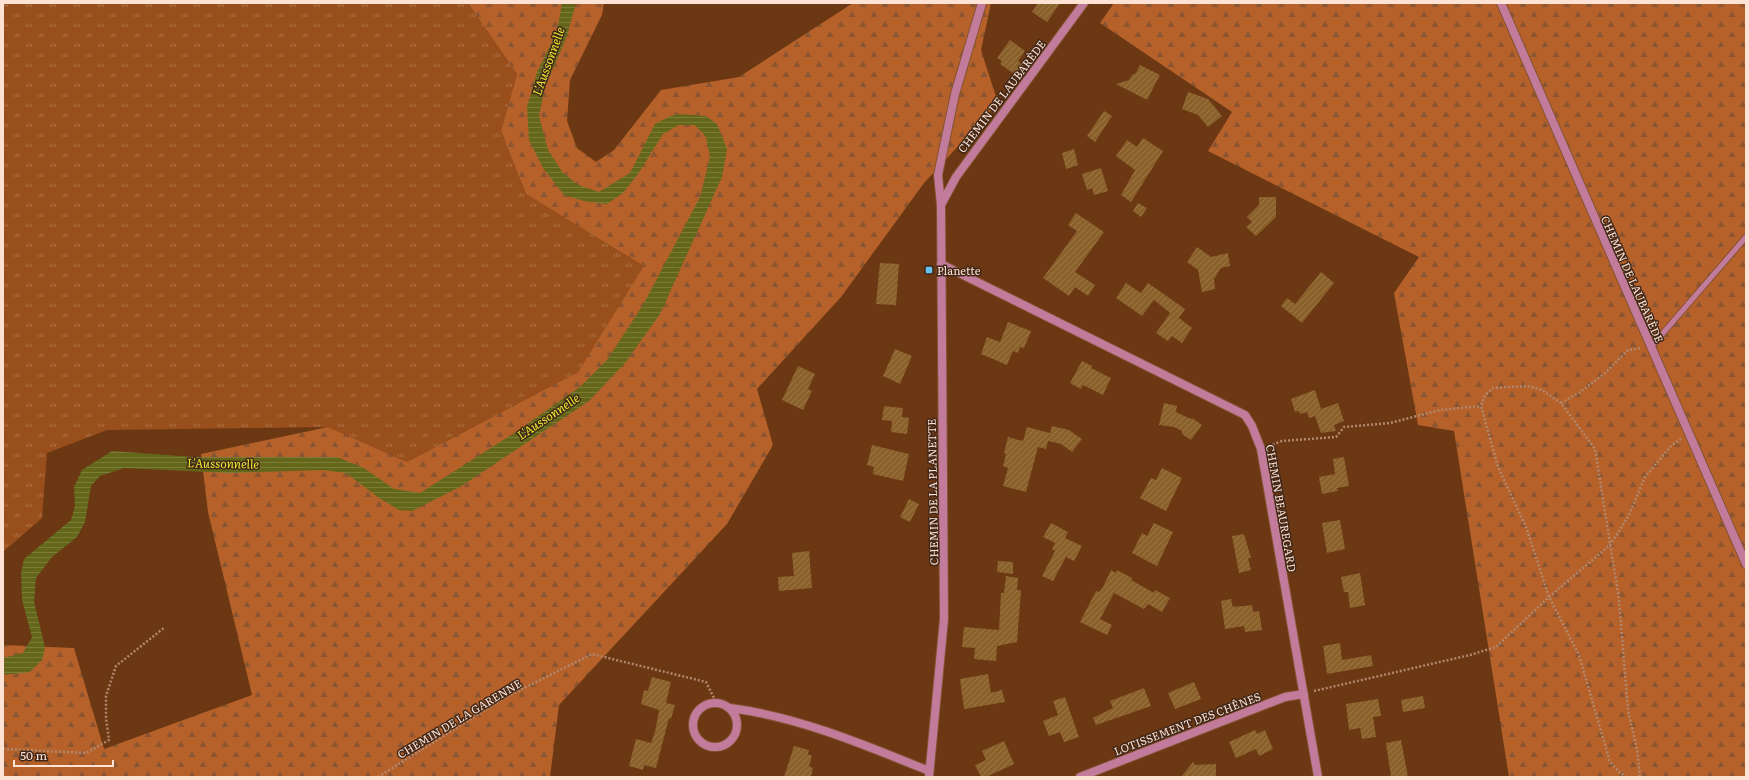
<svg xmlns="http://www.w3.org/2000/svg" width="1749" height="780" font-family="Literata,serif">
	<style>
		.grass { fill: url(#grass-tufts) }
		.forest { fill: url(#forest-firs) }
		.water { fill: url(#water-rules) }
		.building { fill: url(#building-hatch) }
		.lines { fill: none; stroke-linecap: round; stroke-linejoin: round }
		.lane-casing { stroke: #835332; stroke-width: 7 }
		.street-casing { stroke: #835332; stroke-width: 10 }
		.path { stroke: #b1886e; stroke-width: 2.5; stroke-dasharray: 2 2; stroke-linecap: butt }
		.lane { stroke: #c37b9c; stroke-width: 5 }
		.street { stroke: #c37b9c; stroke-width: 8 }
		.poi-dot { fill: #67c4f0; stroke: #402718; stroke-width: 1.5 }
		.labels { text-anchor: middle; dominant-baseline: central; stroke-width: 3; stroke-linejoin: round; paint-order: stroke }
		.street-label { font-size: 11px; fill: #fee3d4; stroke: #402718 }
		.poi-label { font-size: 11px; fill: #fee3d4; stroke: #402718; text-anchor: start }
		.water-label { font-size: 12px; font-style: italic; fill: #e8ec2f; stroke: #402718 }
	</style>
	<defs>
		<pattern id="grass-tufts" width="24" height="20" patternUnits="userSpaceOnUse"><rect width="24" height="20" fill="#994f1b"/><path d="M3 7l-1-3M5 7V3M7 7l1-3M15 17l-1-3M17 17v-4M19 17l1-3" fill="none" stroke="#ad7146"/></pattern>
		<pattern id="forest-firs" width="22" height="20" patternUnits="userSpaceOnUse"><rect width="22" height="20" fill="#b56129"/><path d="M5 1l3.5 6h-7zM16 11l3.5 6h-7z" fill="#8b5532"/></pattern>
		<pattern id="water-rules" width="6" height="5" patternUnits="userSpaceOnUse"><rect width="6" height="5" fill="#64661a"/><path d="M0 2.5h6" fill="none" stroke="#7b7c3a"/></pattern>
		<pattern id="building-hatch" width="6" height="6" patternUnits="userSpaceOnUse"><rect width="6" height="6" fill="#8a612a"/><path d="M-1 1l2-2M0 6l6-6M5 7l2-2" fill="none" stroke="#9c7848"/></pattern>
	</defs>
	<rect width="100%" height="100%" fill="#6c3713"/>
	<path class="grass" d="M3,3H468L517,74L501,131L526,194L645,266L578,372L407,462L328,427L107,430L47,453L42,518L3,552Z"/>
	<path class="forest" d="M468,3H604L602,15L570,80L567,121L577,148L596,162L614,150L661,90L739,77L853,3H991L981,50L998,103L924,183L841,297L757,389L773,445L727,524L559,705L550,777H3V645L74,648L104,749L252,695L208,512L201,454L328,427L407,462L578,372L644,266L526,194L501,131L517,74Z
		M1114,3H1746V777H1509L1454,431L1418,425L1394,293L1419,257L1208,151L1232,112L1100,23Z"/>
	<path class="water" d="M562,3H576L567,36L545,87L539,116L548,150L563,173L578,185L599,192L630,173L655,124L671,116L678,114L706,116L717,124L727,149L722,177L660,314L625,363L589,401L460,487L412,511L399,510L379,498L346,473L323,470L229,473L124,468L100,476L91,486L85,522L77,537L52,557L36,578L34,602L45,647L42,660L30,672L3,675V658L23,653L32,637L22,600L21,574L24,559L71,520L75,506L74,487L82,470L112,451L195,457H337L364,468L394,489L420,493L516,432L581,386L607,360L643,305L700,197L710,157L706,137L695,125H679L663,134L638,174L623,193L607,204L584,201L564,195L543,168L529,140L527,107L537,72L557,32Z"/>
	<path class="building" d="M1038,3H1060L1047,22L1032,12Z
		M1010,40L1025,51L1018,61L1023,65L1016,75L1000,64L1002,61L997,58Z
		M1140,65L1160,75L1147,100L1116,84L1129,80L1132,75L1136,73Z
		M1188,92L1208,99L1222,116L1208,127L1198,115L1182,109Z
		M1104,111L1112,116L1095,142L1087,136Z
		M1143,138L1163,151L1131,202L1121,195L1135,170L1116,156L1127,140L1137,147Z
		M1074,149L1078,165L1066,169L1062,153Z
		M1101,168L1108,191L1094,195L1092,188L1087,190L1082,174Z
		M1259,197H1276V217L1256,236L1246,227L1252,222L1247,217L1259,205Z
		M1138,203L1147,208L1141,217L1133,211Z
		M1076,213L1104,232L1075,272L1095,285L1088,296L1075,287L1069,296L1043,278L1077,231L1068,225Z
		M1197,247L1211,257L1228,253L1230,266L1221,268L1214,279L1215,289L1202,292L1198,270L1187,262Z
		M880,263L899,264L896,305L876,304Z
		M1321,272L1334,283L1302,323L1281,306L1287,298L1295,304Z
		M1126,283L1141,293L1148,283L1185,309L1179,318L1192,328L1182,343L1172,336L1168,341L1156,333L1170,313L1154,300L1142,316L1116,298Z
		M1008,322L1031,331L1024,348L1020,347L1018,353L1013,351L1007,365L981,354L987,337L1000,342Z
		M895,349L912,356L900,384L883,376Z
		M1082,361L1092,366L1091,368L1111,378L1103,395L1083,385L1081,389L1070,383Z
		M798,366L815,374L808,389L812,391L803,410L782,400Z
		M1315,390L1321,409L1338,403L1344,421L1334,425L1336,431L1321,433L1315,416L1309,418L1307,412L1300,414L1299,411L1295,412L1291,399Z
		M1164,403L1177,406L1176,412L1191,419L1192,418L1202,425L1191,440L1182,434V431L1174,427L1159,425Z
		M884,406L903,408L902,417L909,418L907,434L891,432L892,421L882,420Z
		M1052,426L1069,430L1082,439L1072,452L1061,444L1048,441Z
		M1027,427L1050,433L1046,449L1038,447L1026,492L1003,486L1008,468L1003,466L1006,454L1004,453L1008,437L1023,441Z
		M872,445L909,454L903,481L873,474L874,467L867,465Z
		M1344,457L1349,486L1337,488L1338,491L1322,494L1319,477L1335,474L1333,459Z
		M1162,468L1182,478L1166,511L1140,498L1151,478L1156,480Z
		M909,499L919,504L910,522L900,517Z
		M1340,520L1345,549L1327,553L1322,523Z
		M1051,523L1068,532L1065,538L1082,546L1074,561L1066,557L1053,581L1042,576L1055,551L1052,549L1055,543L1043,537Z
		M1154,523L1173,532L1157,566L1132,553L1142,533L1147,536Z
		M1244,534L1251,558H1248L1251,570L1239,573L1232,536Z
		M809,551L812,588L779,591L778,577L794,576L792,553Z
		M998,561L1013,562V574L997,572Z
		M1111,570L1116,573L1117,570L1132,578L1131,580L1154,593L1155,590L1170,598L1162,612L1148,604L1144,609L1114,593L1100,619L1112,625L1107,635L1080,622L1096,591L1099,592L1103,587Z
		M1360,573L1365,605L1350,608L1348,592H1344L1341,577Z
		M1006,576L1018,578L1017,590H1021L1017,642L997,646L996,661L974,659L975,648L962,647L964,627L999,630L1001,593H1004Z
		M1231,599L1233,607L1252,605L1253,612L1259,611L1262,630L1245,632L1244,626L1225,629L1221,601Z
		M1340,643L1342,660L1371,655L1373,666L1327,674L1323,646Z
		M988,674L991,693L1002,690L1005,702L964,709L960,679Z
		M652,677L671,682L666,703L675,705L671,719L669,718L656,768L644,765L643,770L629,766L636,739L651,743L655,732L659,710L641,704L644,690L648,691Z
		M1194,682L1201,699L1175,709L1168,693Z
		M1144,688L1151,706L1096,725L1093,718L1113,708L1110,701Z
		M1423,696L1425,708L1403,712L1401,700Z
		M1065,697L1079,737L1064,742L1060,732L1049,736L1043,721L1058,715L1053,701Z
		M1378,699L1381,716L1373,717L1376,737L1362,739L1360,728L1349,730L1346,704Z
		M1255,730L1257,734L1265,730L1273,749L1259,756L1256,749L1236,758L1229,742Z
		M1401,740L1408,777H1391L1386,743Z
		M1004,741L1014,764L986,777H981L975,765L986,760L982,751Z
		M794,746L809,750L808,754L812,756L809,766L813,768L811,777H784Z
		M1193,762L1195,765L1216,764V777H1181Z"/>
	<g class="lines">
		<g class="lane-casing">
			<path id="lane" d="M1651,347L1746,237"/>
		</g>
		<g class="street-casing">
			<path id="street" d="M1501,3L1746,564
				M941,205L956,177L1084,3
				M941,264L1245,415L1252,426L1261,449L1318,777
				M693 725a22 22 0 1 1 44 0a22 22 0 1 1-44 0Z
				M730,708C799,717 865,745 929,771
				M929,777L944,619L941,205L938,175L955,94L982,3
				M1080,777L1285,697L1304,694"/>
		</g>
		<path class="path" d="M1561,403L1580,392L1604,374L1628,350L1642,348
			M1269,446L1282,441L1336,437L1344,427L1390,423L1440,410L1481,406
			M1314,691L1470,655L1496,647L1549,597L1610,545L1628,517L1645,477L1671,446L1682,438
			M3,749L86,753L109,740L106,718V696L116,666L165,627
			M378,777L504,698L592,654L706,682L716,702
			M1627,777L1620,773L1610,762L1579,655L1549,597L1526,527L1498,467L1481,406L1485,395L1493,388L1527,386L1542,390L1561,403L1595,449L1619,599L1628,710L1637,750L1640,777"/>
		<use href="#lane" class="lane"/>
		<use href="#street" class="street"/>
	</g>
	<rect class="poi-dot" x="925" y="266" width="8" height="8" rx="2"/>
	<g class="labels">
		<g class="street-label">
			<text transform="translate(1001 96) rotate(-53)">CHEMIN DE LAUBARÈDE</text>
			<text transform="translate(1633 279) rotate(66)">CHEMIN DE LAUBARÈDE</text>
			<text transform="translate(932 492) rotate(-91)">CHEMIN DE LA PLANETTE</text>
			<text transform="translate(1282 508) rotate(80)">CHEMIN BEAUREGARD</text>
			<text transform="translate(459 718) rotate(-31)">CHEMIN DE LA GARENNE</text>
			<text transform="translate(1187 723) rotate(-21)">LOTISSEMENT DES CHÊNES</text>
		</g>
		<g class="poi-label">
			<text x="937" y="270">Planette</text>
		</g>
		<g class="water-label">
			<text transform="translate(548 61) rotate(-70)">L'Aussonnelle</text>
			<text transform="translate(548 416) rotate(-34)">L'Aussonnelle</text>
			<text transform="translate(223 463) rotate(1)">L'Aussonnelle</text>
		</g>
	</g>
	<rect width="1749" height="780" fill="none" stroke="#fee3d4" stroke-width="8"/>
	<path d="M14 760v6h99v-6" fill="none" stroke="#fee3d4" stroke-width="2"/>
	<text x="20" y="760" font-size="12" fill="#fee3d4" stroke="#402718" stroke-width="3" paint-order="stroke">50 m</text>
</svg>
